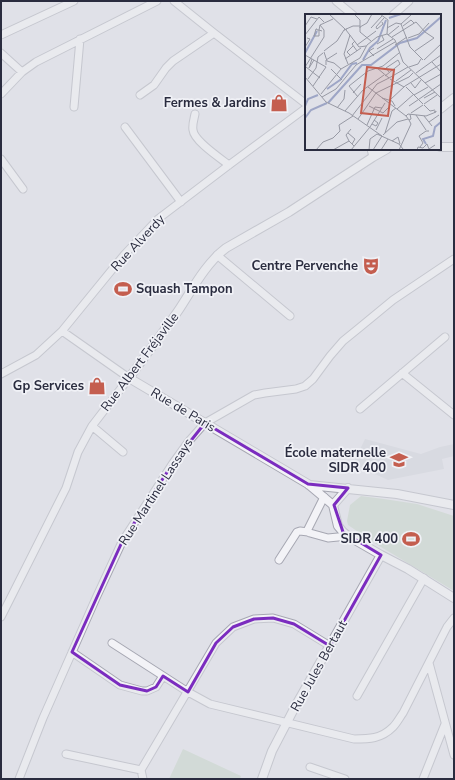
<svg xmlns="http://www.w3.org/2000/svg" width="455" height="780" font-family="'Nunito Sans',sans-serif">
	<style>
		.built { fill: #cfd0da }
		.green { fill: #c2d1c3 }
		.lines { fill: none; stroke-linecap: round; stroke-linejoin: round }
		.minor-casing { stroke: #a6a7b2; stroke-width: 9 }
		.tertiary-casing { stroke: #a6a7b2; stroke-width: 10 }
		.minor { stroke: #f3f3f7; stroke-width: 7 }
		.tertiary { stroke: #f3f3f7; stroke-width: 8 }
		.marked { fill: none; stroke: #7b2cbf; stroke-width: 3; stroke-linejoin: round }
		.labels { text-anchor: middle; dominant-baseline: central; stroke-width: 3.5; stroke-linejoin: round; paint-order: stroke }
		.poi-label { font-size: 13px; font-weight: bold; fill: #2a2c3f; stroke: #f0f1f6; text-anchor: end }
		.street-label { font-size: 13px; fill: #2a2c3f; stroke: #f0f1f6 }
		.inset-river { fill: none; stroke: #9ea6c6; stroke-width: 2 }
		.inset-road { fill: none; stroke: #9799a4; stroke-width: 1 }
		.view { fill: #c45e4f; fill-opacity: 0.15; stroke: #c45e4f; stroke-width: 2 }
		.inset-edge { fill: none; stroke: #2a2c3f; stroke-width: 2 }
	</style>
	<rect width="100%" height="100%" fill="#e0e1e8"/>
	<path class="built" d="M365,439L421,454L440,447L454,444V456L442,459L444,469L388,480L353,464Z"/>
	<path class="green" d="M361,496L384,499L417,504L454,516V591L376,544L348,525L347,521L350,505Z
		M183,749L241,776L240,779H169Z"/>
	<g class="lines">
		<g class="minor-casing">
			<path id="minor" d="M174,1L214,33L306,104
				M336,1L353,15
				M393,15L409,1
				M1,35L74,1
				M1,53L22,72
				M1,94L22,72L36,62L157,1
				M140,95L154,85L166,68L173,61L214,33
				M74,107L80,39
				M195,114C194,119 192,125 193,130C194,141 220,158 229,165
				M125,127L181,202
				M371,149L373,157
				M1,159L23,189
				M217,255L290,316
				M402,373L454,415
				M1,374L36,355L62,331L124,255L158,219L229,165L306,108
				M360,409L445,337
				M92,426L123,452
				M324,497L308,529V532L310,533L328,538L348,536
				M279,560L297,532L300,531L308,532
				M1,617L66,488L78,452L92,426L129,378L62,331
				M112,643L188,692L210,704L354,739C369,739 381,739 393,727C397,723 400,717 403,713L447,627L454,618
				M72,652L120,685L142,691H147L156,687L163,676
				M429,663L454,755
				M357,696L424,578
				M66,754L141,770
				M310,767L345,779
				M19,779L43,718L96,598L122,542L173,463L189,441L205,423L254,395L265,393L296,389L305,386L313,379L330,356L343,341L359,328L393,300L454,259
				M143,779L141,770L216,643L233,627L254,619L273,618L294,624L330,646
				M423,779L445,724"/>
		</g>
		<g class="tertiary-casing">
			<path id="tertiary" d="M440,109L454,98
				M440,147H454
				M387,149L373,157L289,212L226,248C205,264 192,290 178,311C162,334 145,356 129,378L308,484L333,505L338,526L343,532L348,536L381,555L408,569L454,598
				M309,485L397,494L454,505
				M333,505L348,488
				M262,779L272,751L296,705L381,555"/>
		</g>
		<use href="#minor" class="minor"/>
		<use href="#tertiary" class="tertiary"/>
	</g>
	<path d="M0 0H455V780H0ZM205,423L308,484L348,488L334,505L343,532L381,555L330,646L294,624L273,618L254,619L233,627L216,643L188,692L163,676L156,687L147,691L120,685L72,652L122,542L173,463Z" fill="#e0e1e8" fill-opacity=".55" fill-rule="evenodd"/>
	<path class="marked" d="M205,423L308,484L348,488L334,505L343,532L381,555L330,646L294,624L273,618L254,619L233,627L216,643L188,692L163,676L156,687L147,691L120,685L72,652L122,542L173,463Z"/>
	<defs>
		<g id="shop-bare" transform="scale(1.38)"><path d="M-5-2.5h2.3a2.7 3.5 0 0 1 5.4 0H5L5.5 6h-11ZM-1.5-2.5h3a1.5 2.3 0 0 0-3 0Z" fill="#c45e4f" stroke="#f0f1f6" stroke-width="2.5" paint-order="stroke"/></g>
		<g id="theatre-bare" transform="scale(1.38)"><path d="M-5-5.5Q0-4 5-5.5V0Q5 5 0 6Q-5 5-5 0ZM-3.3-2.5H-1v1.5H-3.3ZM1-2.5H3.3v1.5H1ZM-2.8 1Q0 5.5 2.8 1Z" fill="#c45e4f" stroke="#f0f1f6" stroke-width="2.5" paint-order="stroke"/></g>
		<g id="stadium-bare" transform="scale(1.38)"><path d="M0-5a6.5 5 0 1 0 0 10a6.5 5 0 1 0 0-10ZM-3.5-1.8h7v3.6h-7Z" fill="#c45e4f" stroke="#f0f1f6" stroke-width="2.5" paint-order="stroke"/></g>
		<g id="school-bare" transform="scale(1.38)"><path d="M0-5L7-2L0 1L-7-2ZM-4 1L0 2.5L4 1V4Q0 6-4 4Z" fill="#c45e4f" stroke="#f0f1f6" stroke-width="2.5" paint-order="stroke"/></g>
	</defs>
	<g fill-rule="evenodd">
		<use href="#shop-bare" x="279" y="103"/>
		<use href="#theatre-bare" x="371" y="266"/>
		<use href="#stadium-bare" x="123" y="289"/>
		<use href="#shop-bare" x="97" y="386"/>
		<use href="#school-bare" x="399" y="460"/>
		<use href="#stadium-bare" x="411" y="539"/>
	</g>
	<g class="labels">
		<g class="poi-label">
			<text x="266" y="103">Fermes &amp; Jardins</text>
			<text x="358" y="266">Centre Pervenche</text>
			<text x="136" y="289" text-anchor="start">Squash Tampon</text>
			<text x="84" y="386">Gp Services</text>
			<text x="386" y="453">École maternelle<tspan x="386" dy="15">SIDR 400</tspan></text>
			<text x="398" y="539">SIDR 400</text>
		</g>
		<g class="street-label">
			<text transform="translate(138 243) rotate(-47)">Rue Alverdy</text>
			<text transform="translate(140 362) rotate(-53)">Rue Albert Fréjaville</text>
			<text transform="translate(183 410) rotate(31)">Rue de Paris</text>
			<text transform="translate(156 492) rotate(-57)">Rue Martinel Lassays</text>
			<text transform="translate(319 666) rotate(-61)">Rue Jules Bertaut</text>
		</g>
	</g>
	<g transform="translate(305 14)">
		<rect width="136" height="136" fill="#e0e1e8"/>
		<path class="inset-river" d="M84,4L96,0M0,39L12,17M58,46L65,34L73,27L81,6M22,75L35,66L47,50L52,49M23,89L57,51H66L95,29L112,24L136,3M0,92L3,85L13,81M0,104L6,96L22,89M121,130L118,125L128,122L130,113L136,108"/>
		<path class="inset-road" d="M24,0L40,15M49,0L55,6V12M75,0L83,6L82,20L90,26L98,48L136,84M77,8L78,10L72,15L71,13L79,4M111,8L120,18L129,24M96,10L105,33L118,46M15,11L14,16V22H9L11,15H12V16H14L17,17M15,11L28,5M0,12L6,3L12,5M98,12L106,6L109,9M55,13V18L66,27M55,13L62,9L67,0M66,14L77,2M82,14L91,9L96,10L106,1M42,15L39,16L48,12H55V14M41,16L54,33L61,32M0,21L14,3L19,8M83,21L94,12M87,23L111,8M103,24L114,20L124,9M50,27L47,30L52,37M72,30L79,26L77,22M52,31L71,17M90,31L102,23M0,33L5,25L2,24M69,34L64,37L69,42M72,35L88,25M19,37L32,27L39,16M110,37L129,24M19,38L22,47L29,49L36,55M0,41L21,53L8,72M45,41L42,38L48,32M7,45L4,54L9,46M40,45L56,34M119,46L136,30M127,48L136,58M43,50L39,40L45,21M21,51V46L32,39M0,53L19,23V16L15,11M1,53L15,64M104,53L113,50L116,45M72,54L84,64M26,55L37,66M84,58L81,54L93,46M111,59L136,41M80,62L95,50L93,46M0,63L21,88L44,99L77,122M84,64L103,53M3,65L11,54L13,43L18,39M85,65L99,73M91,67L106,56M106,69L110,74L116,66M120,69L136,60M100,72L136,50M63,73L101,102M101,73L118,90M48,79L56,70M16,80L36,55L55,44L62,31L72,23L82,20M109,81L123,73M17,83L31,75L51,51L90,28M53,83L44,72L63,57L78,52L94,39M77,84L87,87L90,92M119,84L130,78M85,86L100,72M119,90L132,81M119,91L125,97L130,96M64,92L78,99L85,92M104,92L136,70M32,94L39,85L40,76M92,95L109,80M40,97L58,76L79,61M106,99L118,91M105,100L106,105L104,106L101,102L103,100L121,102L131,98V97L129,98M111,101L121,116M47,102L72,70L84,64M119,102L127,112M53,105L71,79L104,63L108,59M124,108L134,101M67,110L71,112L73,109L69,106M62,111L70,93L77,94M71,116L77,104M43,119L50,125L47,130M80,119L87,97L91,94M78,121L92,108L103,105M44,127L41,121L46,115M87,127L93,123L95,130M115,133L118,129L114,122L121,117H124M11,136L18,128L28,124L35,117L34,111L48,102M28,136L44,127L49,132M46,136L65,113L80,89M64,136L65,125L72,120L94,130L98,135M68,136L77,122M76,136L83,125M94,136L106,110L104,106M112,136L113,133L118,134L122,130L124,135L130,131"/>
		<path class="view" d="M62,53L89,56L83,102L56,99Z"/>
		<rect width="136" height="136" class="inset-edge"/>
	</g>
	<rect width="455" height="780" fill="none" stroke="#2a2c3f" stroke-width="4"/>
</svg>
